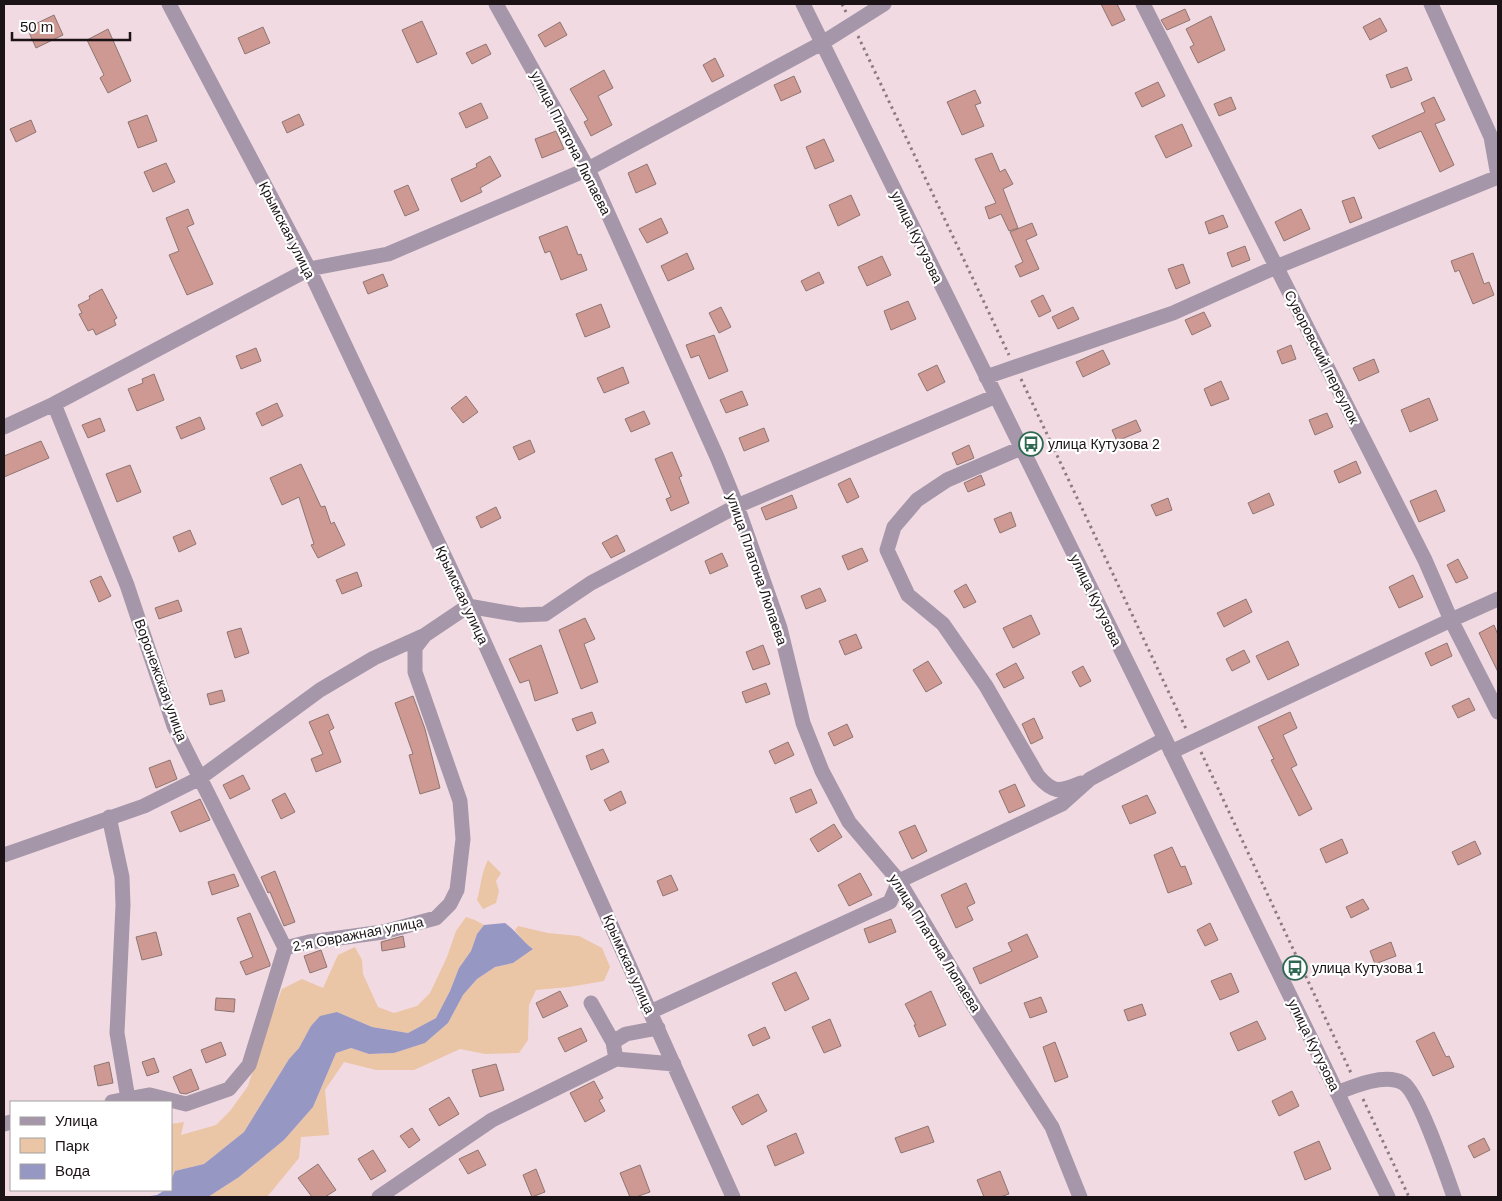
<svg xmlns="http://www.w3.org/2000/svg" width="1502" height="1201" font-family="Helvetica,sans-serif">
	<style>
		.green { fill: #eac5a6 }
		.water { fill: #9697c3 }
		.building { fill: #ce9992; stroke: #8d7672 }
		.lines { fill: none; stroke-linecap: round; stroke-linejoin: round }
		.path { stroke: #8b7b81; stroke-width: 3; stroke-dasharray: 2.5 4; stroke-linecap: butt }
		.minor { stroke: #a597a9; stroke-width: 15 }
		.labels { text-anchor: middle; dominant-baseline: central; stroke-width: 4.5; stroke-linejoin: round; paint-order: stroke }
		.street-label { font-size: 14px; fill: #1c1317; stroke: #fff }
		.poi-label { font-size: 14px; fill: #1c1317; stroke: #fff; text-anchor: start }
	</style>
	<rect width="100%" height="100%" fill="#f2dae3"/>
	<path class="green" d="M488,860L501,873L496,881L499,891L496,903L483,909L477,900C481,887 481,873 488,860Z
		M466,917L475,920L484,925L477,934L471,951L459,968L450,991L436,1018L408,1033L372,1027L337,1012L305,1037L299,1048L289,1059L244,1132L204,1164L175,1171L171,1180V1124L184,1122L181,1135L216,1125L230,1111L248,1086L267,1027L282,989L302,979L323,988L338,955L355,947L362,960L363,974L378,1007L394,1013L417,1006L430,993L447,957L456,931Z
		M518,926L548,933L579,936L602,948L610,967L604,981L569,987L536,990L529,1005L528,1040L519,1053L485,1054L460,1049L414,1070H376L344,1062L325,1090L329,1135L301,1137L299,1158L267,1197H208L239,1177L284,1140L313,1107L336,1053L351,1048L369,1054L394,1053L425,1043L448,1023L463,995L477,979L495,967L513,963L533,949L525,943L515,930Z"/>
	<path class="water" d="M505,923C516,931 523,942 533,949L513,963L495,967L477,979L463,995L448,1023L425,1043L394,1053L369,1054L351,1048L336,1053L313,1107L284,1140L239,1177L208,1197H144L157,1195L165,1190H171V1180L175,1171L204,1164L244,1132L289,1059L299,1048L311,1026L320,1016L337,1012L372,1027L408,1033L436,1018L450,991L459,968L471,951L477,934L484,925Z"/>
	<path class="building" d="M1101,4H1117L1125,20L1112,26Z
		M1185,9L1190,20L1167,30L1161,20Z
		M54,15L63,35L36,48L27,28Z
		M1211,16L1225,50L1198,63L1190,47L1194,45L1186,29Z
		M1380,18L1387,31L1370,40L1363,27Z
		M422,21L437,54L417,63L402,30Z
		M560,22L567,35L545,47L538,35Z
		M263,27L270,43L245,54L238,38Z
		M108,29L131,81L108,93L100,78L104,75L87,40Z
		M486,44L491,54L472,64L466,53Z
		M715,58L724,76L712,82L703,65Z
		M1407,67L1412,80L1391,88L1386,75Z
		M604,70L613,88L598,96L612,125L591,136L584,122L588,120L570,89Z
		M794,76L801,92L781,101L774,85Z
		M1158,82L1165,96L1142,107L1135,93Z
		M975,90L981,103L975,105L984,126L962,135L947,102Z
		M1231,97L1236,109L1219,116L1214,104Z
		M1434,97L1445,120L1435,124L1454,165L1440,172L1421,131L1379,149L1372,136L1425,112L1421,103Z
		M481,103L488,118L466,128L459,113Z
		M299,114L304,125L287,133L282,122Z
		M147,115L157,141L138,148L128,122Z
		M31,120L36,132L16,142L10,129Z
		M1182,124L1192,146L1166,158L1155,136Z
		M556,131L564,149L542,158L535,139Z
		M824,139L834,161L815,169L806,147Z
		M992,153L1000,172L1005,169L1013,184L1003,189L1018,228L1009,231L1001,214L989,219L985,207L996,203L975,159Z
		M490,156L501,176L480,188L482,192L461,202L451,179L477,167L476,164Z
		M166,163L175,182L153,192L144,172Z
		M647,164L656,184L636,193L628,173Z
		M408,185L419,210L405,216L394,191Z
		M851,195L860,215L838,226L829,205Z
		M1354,197L1362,218L1350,223L1342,201Z
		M188,209L194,224L187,227L213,284L187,295L169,255L179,251L166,218Z
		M1301,209L1310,229L1284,241L1275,222Z
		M1223,215L1228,227L1209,234L1205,222Z
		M661,218L668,233L647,243L639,229Z
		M1032,223L1037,235L1026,240L1039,269L1020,277L1015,266L1023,262L1010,232Z
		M567,226L578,255L581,254L587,270L561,280L550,251L545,253L539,237Z
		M1245,246L1250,260L1232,267L1227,253Z
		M687,253L694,269L668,281L661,266Z
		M1473,253L1484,284L1489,282L1494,295L1473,304L1459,270L1455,272L1451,261Z
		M882,256L891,275L867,286L858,267Z
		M1183,264L1190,283L1176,289L1168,269Z
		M819,272L824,283L806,291L801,281Z
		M383,274L388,286L368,294L363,282Z
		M102,289L117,318L114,320L116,325L96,335L93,329L88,331L79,314L82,313L78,305L90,299L89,296Z
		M1043,295L1051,311L1039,317L1031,301Z
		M908,301L916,319L891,330L884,311Z
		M601,304L610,327L585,337L576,314Z
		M721,307L731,327L719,333L709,313Z
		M1073,307L1079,319L1058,329L1052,317Z
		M1204,312L1211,326L1192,335L1185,320Z
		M714,335L728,371L709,379L699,355L691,358L686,345Z
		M1291,345L1296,359L1282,364L1277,351Z
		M256,348L261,361L241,369L236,356Z
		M1103,350L1110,364L1083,377L1076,362Z
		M1374,359L1379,372L1359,381L1353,368Z
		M937,365L945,382L927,391L918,374Z
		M623,367L629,383L604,393L597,378Z
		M154,374L164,400L137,411L128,389L143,383L142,379Z
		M1221,381L1229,399L1211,406L1204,389Z
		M742,391L748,405L726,413L720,400Z
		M466,396L478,412L463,423L451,408Z
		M1429,398L1438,420L1410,432L1401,410Z
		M277,403L283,416L262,426L256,413Z
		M644,411L650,424L631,432L625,419Z
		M1327,413L1333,427L1315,435L1309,420Z
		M200,417L205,429L181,439L176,427Z
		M100,418L105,431L88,438L82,425Z
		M1136,420L1141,431L1117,441L1112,430Z
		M764,428L769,441L744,451L739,438Z
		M530,440L535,452L519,460L513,447Z
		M41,441L49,458L4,477V456Z
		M969,445L974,458L957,465L952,453Z
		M672,452L682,476L679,477L689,503L671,511L666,499L671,497L655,459Z
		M1356,461L1361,473L1339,483L1334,471Z
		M301,464L321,507L325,506L331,524L334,522L345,545L318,558L311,545L314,544L299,497L282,505L270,478Z
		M130,465L141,492L117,502L106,474Z
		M981,475L985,485L968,492L964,483Z
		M850,478L859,497L847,503L838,484Z
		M1436,490L1445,511L1419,522L1410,501Z
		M1269,493L1274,505L1253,514L1248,503Z
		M792,495L797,508L766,520L761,508Z
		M1168,498L1172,510L1156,516L1151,505Z
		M496,507L501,518L481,528L476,517Z
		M1011,512L1016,526L1000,533L994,519Z
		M190,530L196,544L179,552L173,537Z
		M617,535L625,551L611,558L602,543Z
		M862,548L868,561L848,570L842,556Z
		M722,553L728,566L710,574L705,561Z
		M1458,559L1468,578L1456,583L1447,565Z
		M357,572L362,586L342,594L336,580Z
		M1413,575L1423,597L1399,608L1389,587Z
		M101,576L111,596L99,602L90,581Z
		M966,584L976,602L964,608L954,591Z
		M820,588L826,601L806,609L801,596Z
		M1246,599L1252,612L1224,627L1217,613Z
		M178,600L182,611L159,619L155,608Z
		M1031,615L1040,634L1013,648L1003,628Z
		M585,618L595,639L584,644L598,682L581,689L559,630Z
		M1494,625L1498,635V672L1479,633Z
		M241,628L249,653L235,658L227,632Z
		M856,634L862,648L845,655L839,641Z
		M1288,641L1299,665L1268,680L1256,656Z
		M1447,643L1452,656L1431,666L1425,653Z
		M541,645L558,693L535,701L529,680L520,683L509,659Z
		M763,645L770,664L753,670L746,652Z
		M1244,650L1250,662L1232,671L1226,659Z
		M928,661L942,683L926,692L913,670Z
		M1016,663L1024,678L1004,688L996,674Z
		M1083,666L1091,681L1080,687L1072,672Z
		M766,683L770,694L746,703L742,692Z
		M222,690L225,701L210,705L207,694Z
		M413,696L425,729L440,788L420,794L409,755L413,754L395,703Z
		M1469,698L1475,710L1458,718L1452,706Z
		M592,712L596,723L577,731L572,719Z
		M1290,712L1297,728L1283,735L1297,765L1291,768L1312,809L1299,816L1271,760L1274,759L1258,727Z
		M328,714L334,728L329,731L341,762L316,772L311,759L323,754L309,722Z
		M1034,718L1043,738L1031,744L1022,724Z
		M847,724L853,737L834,746L828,733Z
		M788,742L794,755L775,764L769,751Z
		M603,749L609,762L591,770L586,756Z
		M170,760L177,779L156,788L149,768Z
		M243,775L250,789L230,799L223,785Z
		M1015,784L1025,806L1009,813L999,791Z
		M811,789L817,803L796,813L790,798Z
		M621,791L626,803L610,811L604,800Z
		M285,793L295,812L281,819L272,800Z
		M1147,795L1156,813L1130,824L1122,806Z
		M200,799L210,820L180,832L171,812Z
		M834,824L842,837L818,852L810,839Z
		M915,825L927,851L912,859L899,832Z
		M1342,839L1348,853L1326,863L1320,849Z
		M1475,841L1481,854L1458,865L1452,852Z
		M1172,847L1181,867L1185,866L1192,884L1168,893L1154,855Z
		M275,871L295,922L284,926L270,892L268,893L261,877Z
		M860,873L872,895L849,906L838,885Z
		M234,874L239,886L212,895L208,882Z
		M671,875L678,890L663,896L657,881Z
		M966,883L975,903L967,907L973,920L956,928L941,895Z
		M1363,899L1369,909L1351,918L1346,907Z
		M250,913L270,964V966L246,975L240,962L253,957L237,918Z
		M891,919L896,932L869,943L864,929Z
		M1210,923L1218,940L1205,946L1197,930Z
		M156,932L162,955L142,960L136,937Z
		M1027,934L1038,957L980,984L973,968L1012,951L1008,943Z
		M403,936L405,947L382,951L381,942Z
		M1391,942L1396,956L1375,964L1370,951Z
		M321,950L327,967L310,973L304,956Z
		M796,972L809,999L785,1011L772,983Z
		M1231,973L1239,992L1220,1000L1211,981Z
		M560,991L568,1006L543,1018L536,1003Z
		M931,991L946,1025L919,1037L914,1025H916L905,1004Z
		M1041,997L1047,1012L1030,1018L1024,1003Z
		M216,998L235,999L234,1012L215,1010Z
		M1142,1004L1146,1015L1128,1021L1124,1010Z
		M830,1019L841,1046L824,1053L812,1027Z
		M1257,1021L1266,1039L1238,1051L1230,1033Z
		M765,1027L770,1038L753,1046L748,1035Z
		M581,1028L587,1041L565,1052L558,1038Z
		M1434,1032L1446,1057L1449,1056L1454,1067L1433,1076L1416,1041Z
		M221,1042L226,1055L206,1063L201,1050Z
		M1055,1042L1068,1077L1055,1082L1043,1047Z
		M154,1058L159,1072L147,1076L142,1062Z
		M109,1062L113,1083L98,1086L94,1066Z
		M496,1064L504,1090L480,1097L472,1070Z
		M191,1069L199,1089L186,1094L180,1093L173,1077Z
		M594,1081L603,1098L599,1100L605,1111L585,1122L570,1093Z
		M1292,1091L1299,1106L1279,1116L1272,1101Z
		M758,1094L767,1111L742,1125L732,1107Z
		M449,1097L459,1114L439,1126L429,1109Z
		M928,1126L934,1142L901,1153L895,1138Z
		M412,1128L420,1140L409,1148L400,1136Z
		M796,1133L804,1153L775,1166L767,1146Z
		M1484,1138L1490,1150L1474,1158L1468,1146Z
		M1319,1141L1331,1169L1305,1180L1294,1152Z
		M373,1150L386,1171L371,1180L358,1159Z
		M478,1150L486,1165L468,1174L459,1159Z
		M318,1164L336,1190L325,1197H312L298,1178Z
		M640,1165L650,1192L636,1197H630L620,1173Z
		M536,1169L545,1192L532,1197L523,1175Z
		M1000,1171L1009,1194L1000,1197H984L977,1180Z"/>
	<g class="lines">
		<path class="path" d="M842,4L846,12
			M858,36L1009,355
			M1021,379L1187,731
			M1201,752L1351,1073
			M1363,1099L1409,1197"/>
		<path class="minor" d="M169,4L309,269L468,606L733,1197
			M496,4L588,169L717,457L737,506L780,628L803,723L822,771L849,822L899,881L972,1003L1052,1127L1080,1197
			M803,4L1165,739L1388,1197
			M1143,4L1425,560L1451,620L1498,712
			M1431,4L1491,137L1498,176
			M986,377L1173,313L1276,267L1498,177
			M54,404L127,585L174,726L285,948
			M4,427L54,404L309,269L388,254L588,169L822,43L884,4
			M1021,448L947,480L917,500L894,527L887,550L908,595L943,624L986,686L1038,776C1055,795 1060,791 1081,783
			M1171,752L1451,620L1498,599
			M109,817L122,877L123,905L117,1033L128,1099
			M4,855L144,806L200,778L320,690L374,658L425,635L468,606L520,615L545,614L591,583L737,506L996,396
			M591,1003L613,1042
			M650,1012L890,902L899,881L1062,804L1090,779L1165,739
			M616,1059L613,1042L626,1034L658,1028
			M1337,1093C1354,1086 1385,1073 1403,1083C1418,1091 1447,1177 1454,1197
			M112,1102L150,1095L186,1104L229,1089L249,1065L285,948L309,942L383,932L436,918L450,904L457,890L463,839L460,801L415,672V648L425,635
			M4,1124L11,1122
			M379,1197L492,1120L616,1059L674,1064"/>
	</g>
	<defs>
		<g id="bus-ring" transform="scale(1.25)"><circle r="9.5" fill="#fff" stroke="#2f6953" stroke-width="1.5"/><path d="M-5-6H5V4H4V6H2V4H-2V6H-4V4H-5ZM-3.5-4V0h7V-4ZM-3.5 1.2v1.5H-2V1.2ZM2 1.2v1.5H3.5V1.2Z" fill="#2f6953"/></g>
	</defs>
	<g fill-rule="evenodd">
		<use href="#bus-ring" x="1031" y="444"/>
		<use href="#bus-ring" x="1295" y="968"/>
	</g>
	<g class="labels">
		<g class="street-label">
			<text transform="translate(571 143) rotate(63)">улица Платона Люпаева</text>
			<text transform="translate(287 230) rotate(63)">Крымская улица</text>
			<text transform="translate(917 237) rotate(64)">улица Кутузова</text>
			<text transform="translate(1322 357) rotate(63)">Суворовский переулок</text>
			<text transform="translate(757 569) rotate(71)">улица Платона Люпаева</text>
			<text transform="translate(462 595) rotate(65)">Крымская улица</text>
			<text transform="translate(1096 600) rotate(64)">улица Кутузова</text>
			<text transform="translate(161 680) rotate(70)">Воронежская улица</text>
			<text transform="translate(358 934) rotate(-11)">2-я Овражная улица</text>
			<text transform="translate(935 943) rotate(58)">улица Платона Люпаева</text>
			<text transform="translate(629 964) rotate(66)">Крымская улица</text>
			<text transform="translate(1314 1045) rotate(64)">улица Кутузова</text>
		</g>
		<g class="poi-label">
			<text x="1048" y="444">улица Кутузова 2</text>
			<text x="1312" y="968">улица Кутузова 1</text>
		</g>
	</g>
	<rect width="1502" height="1201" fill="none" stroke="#1c1317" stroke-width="10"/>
	<rect x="10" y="1101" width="162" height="90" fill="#ffffff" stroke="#a4a1a2"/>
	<rect x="20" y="1117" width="25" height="8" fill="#a597a9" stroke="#a4a1a2"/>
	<text x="55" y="1126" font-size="15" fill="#1c1317">Улица</text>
	<rect x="20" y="1138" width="25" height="15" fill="#eac5a6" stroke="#a4a1a2"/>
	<text x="55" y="1151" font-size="15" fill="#1c1317">Парк</text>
	<rect x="20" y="1164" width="25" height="15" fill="#9697c3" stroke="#a4a1a2"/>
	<text x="55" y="1176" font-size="15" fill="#1c1317">Вода</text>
	<path d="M12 32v8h118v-8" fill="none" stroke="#1c1317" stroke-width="2.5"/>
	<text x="20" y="32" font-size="15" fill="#1c1317" stroke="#ffffff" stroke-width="4" paint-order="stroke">50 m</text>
</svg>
